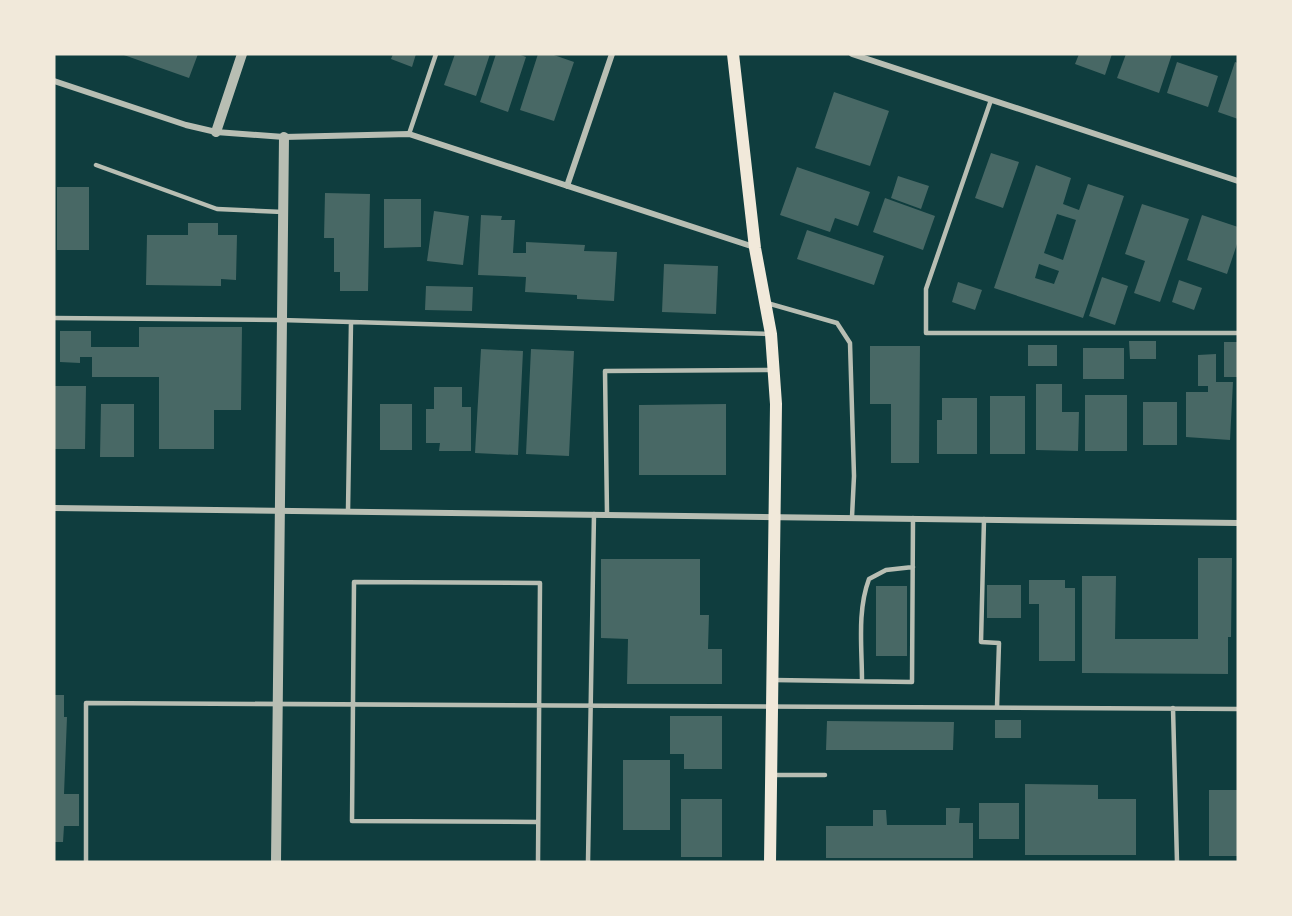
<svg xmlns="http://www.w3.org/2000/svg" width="1292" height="916" font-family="Montserrat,sans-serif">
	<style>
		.building { fill: #486865; fill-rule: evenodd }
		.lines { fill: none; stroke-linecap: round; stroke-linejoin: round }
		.service { stroke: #b8beb3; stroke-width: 4.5 }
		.minor { stroke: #b8beb3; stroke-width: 6 }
		.tertiary { stroke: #b8beb3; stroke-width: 10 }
		.secondary { stroke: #f1e9da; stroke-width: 12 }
	</style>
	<rect width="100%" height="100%" fill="#0f3d3e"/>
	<path class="building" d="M121,54H198L189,78Z
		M393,54H416L412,67L391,59Z
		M455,54H490L476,96L444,85Z
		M496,54H518L526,57L508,112L480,102Z
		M538,54H551L574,62L554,121L520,110Z
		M1079,54H1112L1105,75L1075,64Z
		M1126,54H1172L1159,93L1117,78Z
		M1177,62L1218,76L1208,107L1167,93Z
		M1235,62L1238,63V119L1218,112Z
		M834,92L889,111L870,166L815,148Z
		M991,153L1019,162L1003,208L975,198Z
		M1036,165L1071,178L1063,204L1079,210L1088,184L1124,196L1083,318L994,288ZM1057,214L1076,220L1063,260L1044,253ZM1039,264L1059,271L1054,284L1035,278Z
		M797,167L870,192L858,226L835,218L830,232L780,215Z
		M898,176L929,186L921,209L891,198Z
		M57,187H89V250H57Z
		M325,193L370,194L368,291H340V272H334V238H324Z
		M885,198L935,216L923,250L873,232Z
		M384,199H421V247L384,248Z
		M1142,204L1189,219L1160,302L1134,293L1145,261L1125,254Z
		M434,211L469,216L463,265L427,261Z
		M481,215L502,216L501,220H515L513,253H526V242L585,245L584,251L617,252L614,301L577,299V295L525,292L526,277L478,275Z
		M1202,215L1238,227V241L1227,274L1187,260Z
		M188,223H218V235H237L236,280L221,279V286L146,285L147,235H188Z
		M807,230L884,256L874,285L797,259Z
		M664,264L718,266L716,314L662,312Z
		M1102,277L1128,286L1115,325L1089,316Z
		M1179,280L1202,288L1194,310L1172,302Z
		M958,282L982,290L975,310L952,302Z
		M426,286L473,287L472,311L425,310Z
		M139,327H242L241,410H214V449H159V377H92V357H80V363L60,362V331H91V347H139Z
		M1129,341H1156V359H1130Z
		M1224,342H1238V377H1224Z
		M1028,345H1057V366H1028Z
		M870,346H920L919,463H891V404H870Z
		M1083,348H1124V379H1083Z
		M481,349L523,351L518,455L475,453Z
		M531,349L574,351L569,456L526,454Z
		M1216,354V382H1233L1230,440L1186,437V392H1208V386H1198V355Z
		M1036,384H1062V412H1079L1078,451L1036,450Z
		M54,386H86L85,449H54Z
		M434,387H462V407H471V451H439L440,443H426V409H434Z
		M1085,395H1127V451H1085Z
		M990,396H1025V454H990Z
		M942,398H977V454H937V420H942Z
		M1143,402H1177V445H1143Z
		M101,404H134V457H100Z
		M380,404H412V450H380Z
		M726,404V475H639V405Z
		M1198,558H1232L1231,637H1228V674L1082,673V576H1116L1115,639H1198Z
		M601,559H700V615H709L708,649H722V684H627L628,639L601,638Z
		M1029,580H1065V588H1075V661H1039V604H1029Z
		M987,585H1021V618H987Z
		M876,586H907V656H876Z
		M54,695H64V717H67L64,794H79V826H64L63,842H54Z
		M670,716H722V769H684V754H670Z
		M995,720H1021V738H995Z
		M827,721L954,722L953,750H826Z
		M623,760H670V830H623Z
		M1025,784L1098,785V799H1136V855H1025Z
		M1209,790H1238V856H1209Z
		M681,799H722V857H681Z
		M979,803H1019V839H979Z
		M946,808H960L959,823H973V858H826V826H873V810H886L887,825H946Z"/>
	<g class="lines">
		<path class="service" d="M991,100L926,289V333H1238
			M409,134L436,54
			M96,165L217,209L283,212
			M767,303L837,323L850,343L854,476L852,517
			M54,318L281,320L771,334
			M348,511L351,322
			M607,513L605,371L773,370
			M984,519L981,642L999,643L997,707
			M773,680L912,682L913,518
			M862,681C862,648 857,611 869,579L886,570L913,567
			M1173,708L1177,862
			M771,775H825
			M86,862V703L1238,709
			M538,862L540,583L354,582L352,821L538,822
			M588,862L594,514"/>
		<path class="minor" d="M852,54L1238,181
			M54,81L186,125L216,132L284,137L409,134L754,247
			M567,186L612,54
			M54,508L1238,523"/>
		<path class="tertiary" d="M216,132L242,54
			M276,862L284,137"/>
		<path class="secondary" d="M733,54L755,248L771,334L776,404L770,862"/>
	</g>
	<rect width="1292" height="916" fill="none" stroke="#f1e9da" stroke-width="111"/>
</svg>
